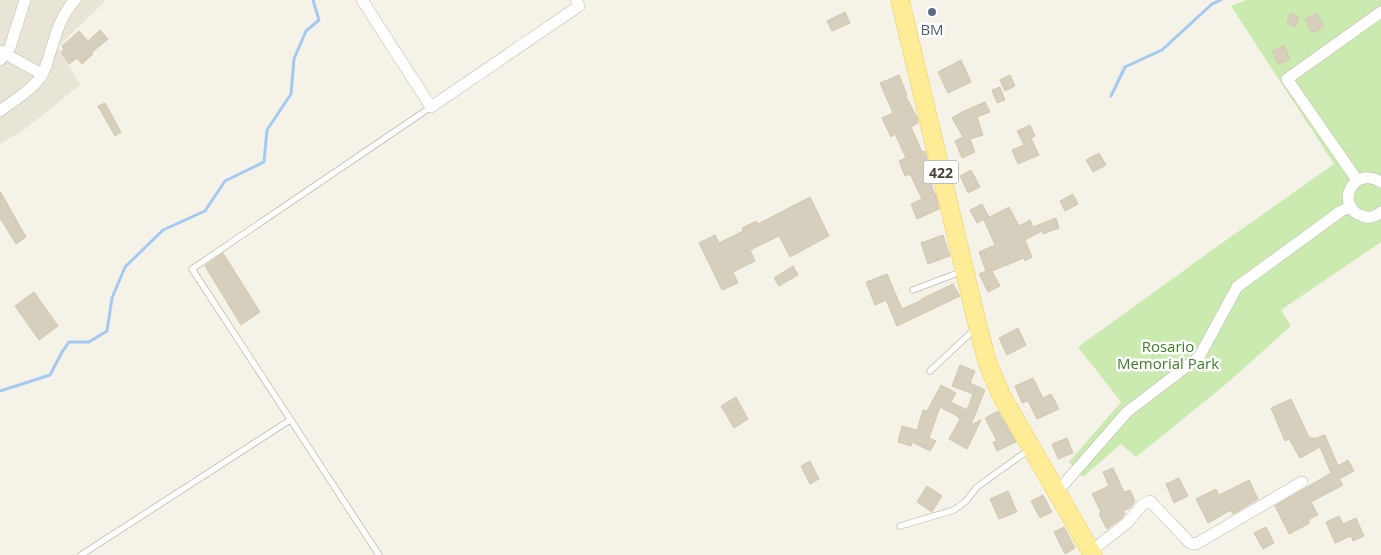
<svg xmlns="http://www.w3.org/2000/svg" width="1381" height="555" font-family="'Open Sans',sans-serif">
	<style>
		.residential { fill: #e9e5d6 }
		.green { fill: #caeab0 }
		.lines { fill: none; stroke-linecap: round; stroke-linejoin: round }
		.stream { stroke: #a4caf2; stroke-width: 3 }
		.building { fill: #d7cfbd; stroke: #d2c8b0 }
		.service-casing { stroke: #c0bbab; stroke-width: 7 }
		.minor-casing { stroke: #c0bbab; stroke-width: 12 }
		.primary-casing { stroke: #e7cd64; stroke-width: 19 }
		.service { stroke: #fff; stroke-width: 5.5 }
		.minor { stroke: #fff; stroke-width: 11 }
		.primary { stroke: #ffec97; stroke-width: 18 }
		.service-dot { fill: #5c6f8a; stroke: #fff; stroke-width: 2 }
		.labels { text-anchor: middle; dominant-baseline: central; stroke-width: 5; stroke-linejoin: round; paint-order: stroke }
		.shield { fill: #fff; stroke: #7f7b73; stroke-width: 1 }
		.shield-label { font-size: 14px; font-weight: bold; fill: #484337 }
		.service-label { font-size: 15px; fill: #4e5e75; stroke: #fff }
		.park-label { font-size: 15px; fill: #3f7d28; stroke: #fff }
	</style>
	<rect width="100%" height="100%" fill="#f5f2e8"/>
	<path class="residential" d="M0,0H106L58,47L80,85L25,129L0,144Z"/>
	<path class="green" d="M1246,0H1381V242L1281,310L1291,326L1225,385L1136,457L1121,444L1083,477L1069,462L1121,402L1078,347L1215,248L1334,164L1231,6Z"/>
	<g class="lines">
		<path class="stream" d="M1111,96L1125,67L1162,50L1212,4L1221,0
			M0,391L50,375L62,352L69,342H89L107,331L112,298L125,267L163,230L205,211L225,181L264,162L267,130L291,94L294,59L306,31L319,20L313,0"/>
	</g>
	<path class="building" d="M845,12L850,23L832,31L827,21Z
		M1290,13L1299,17L1295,27L1287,23Z
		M1317,13L1324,27L1312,33L1305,19Z
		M100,30L108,39L91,53L93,54L82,64L77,58L69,64L61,52L64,49L62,46L79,31L88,41Z
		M1284,46L1290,59L1278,64L1272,51Z
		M961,60L971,82L948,93L938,72Z
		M899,75L907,95H905L918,119V123L911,127L922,152L924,151L926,154L933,184L931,185L936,196L939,209L917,219L911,204L922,199L910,174L905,176L899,161L906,158L895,134L891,137L882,118L893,113L880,83Z
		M1010,75L1015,86L1005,91L1000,80Z
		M1000,87L1005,100L997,103L992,90Z
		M985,102L990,112L977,117L983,135L970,139L975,152L962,158L955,141L963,137L952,118L964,111Z
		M105,103L121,132L115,136L98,106Z
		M1030,125L1035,136L1031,138L1039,155L1018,164L1012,150L1024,145L1017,131Z
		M1099,153L1106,165L1093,172L1086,160Z
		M971,170L980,187L968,193L960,176Z
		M0,191L26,237L16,244L0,218Z
		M1073,194L1078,204L1065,211L1060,201Z
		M810,197L829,236L790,257L779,236L750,250L755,261L733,272L738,283L722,290L699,243L715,235L719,243L743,231L742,228L756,221L758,224Z
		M982,204L989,217L977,223L970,210Z
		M1009,207L1019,226L1030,220L1033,227L1056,218L1059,228L1043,234L1042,231L1025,240L1032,257L1025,261L1024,258L992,271L1000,286L988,292L979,274L986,271L979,252L995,245L984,220Z
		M943,235L950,256L928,264L921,243Z
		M223,253L260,312L241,325L205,266Z
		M793,266L798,275L779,286L774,278Z
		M887,274L902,309L922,300L921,299L953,284L960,296L897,326L886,300L875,305L866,282Z
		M34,292L58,326L39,340L15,306Z
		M1018,328L1026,345L1007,355L999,338Z
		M960,365L975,371L970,383L985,390L971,425L981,420L967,449L949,439L960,419L959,418V417L940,407L929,438L936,441L930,451L912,442L911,446L898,442L902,426L917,430L923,410L927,411L941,385L956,393L951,402L967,410L973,394L952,386Z
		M1033,378L1043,398L1051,394L1059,409L1037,419L1028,401L1022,403L1015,386Z
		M736,397L748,419L734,428L721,406Z
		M1291,399L1310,439L1312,437L1313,439L1325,435L1338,466L1348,460L1354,471L1339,479L1343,485L1311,502L1318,515L1308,520L1310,523L1289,534L1275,506L1331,473L1320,447L1300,458L1289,439L1285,441L1271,408Z
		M998,411L1016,442L997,451L993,442L997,441L985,418Z
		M1067,438L1073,453L1058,459L1052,444Z
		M810,461L819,479L810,484L801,466Z
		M1113,468L1124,492L1130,490L1135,501L1130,508L1123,511L1125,514L1122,518L1107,529L1099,514L1101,512L1092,494L1109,486L1103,472Z
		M1179,478L1188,496L1174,503L1166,484Z
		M1249,480L1258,499L1233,514L1231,510L1208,523L1196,499L1216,489L1219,495Z
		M927,486L942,496L932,512L917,502Z
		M1008,491L1017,512L999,519L990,499Z
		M1043,495L1052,512L1040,518L1031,501Z
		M1339,516L1343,524L1356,518L1364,536L1353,541L1351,536L1335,543L1326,522Z
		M1064,527L1075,548L1065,554L1054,532Z
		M1266,527L1274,543L1263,549L1254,533Z"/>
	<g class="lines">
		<g class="service-casing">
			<path id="service" d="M913,290L963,271
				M930,371L976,328
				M900,526L954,510L966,501L977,487L1030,449
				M81,555L290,420
				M379,555L192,269L431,107"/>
		</g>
		<g class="minor-casing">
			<path id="minor" d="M362,0L431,107L579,6L576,0
				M0,51L42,74
				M0,60L10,47L25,0
				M0,111C14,100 32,90 42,75C46,68 48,60 50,53C56,33 61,15 75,0
				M1357,180L1287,79L1381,12
				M1381,182C1352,164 1334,208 1363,216C1369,219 1376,216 1381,212
				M1057,492L1127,412L1199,357L1237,287L1341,211L1351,207
				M1091,551L1127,523L1142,505L1150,501L1190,543L1196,544L1302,482"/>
		</g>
		<g class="primary-casing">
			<path id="primary" d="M900,0L978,327L988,364L1001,395L1093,555"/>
		</g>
		<use href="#service" class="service"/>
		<use href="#minor" class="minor"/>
		<use href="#primary" class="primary"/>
	</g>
	<circle class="service-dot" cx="932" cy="12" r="5"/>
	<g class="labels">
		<rect class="shield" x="923.5" y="160.5" width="35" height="23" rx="4"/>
		<g class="shield-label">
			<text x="941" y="172">422</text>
		</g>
		<g class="service-label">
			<text x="932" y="29">BM</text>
		</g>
		<g class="park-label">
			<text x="1168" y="346">Rosario<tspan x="1168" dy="17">Memorial Park</tspan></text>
		</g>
	</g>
</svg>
